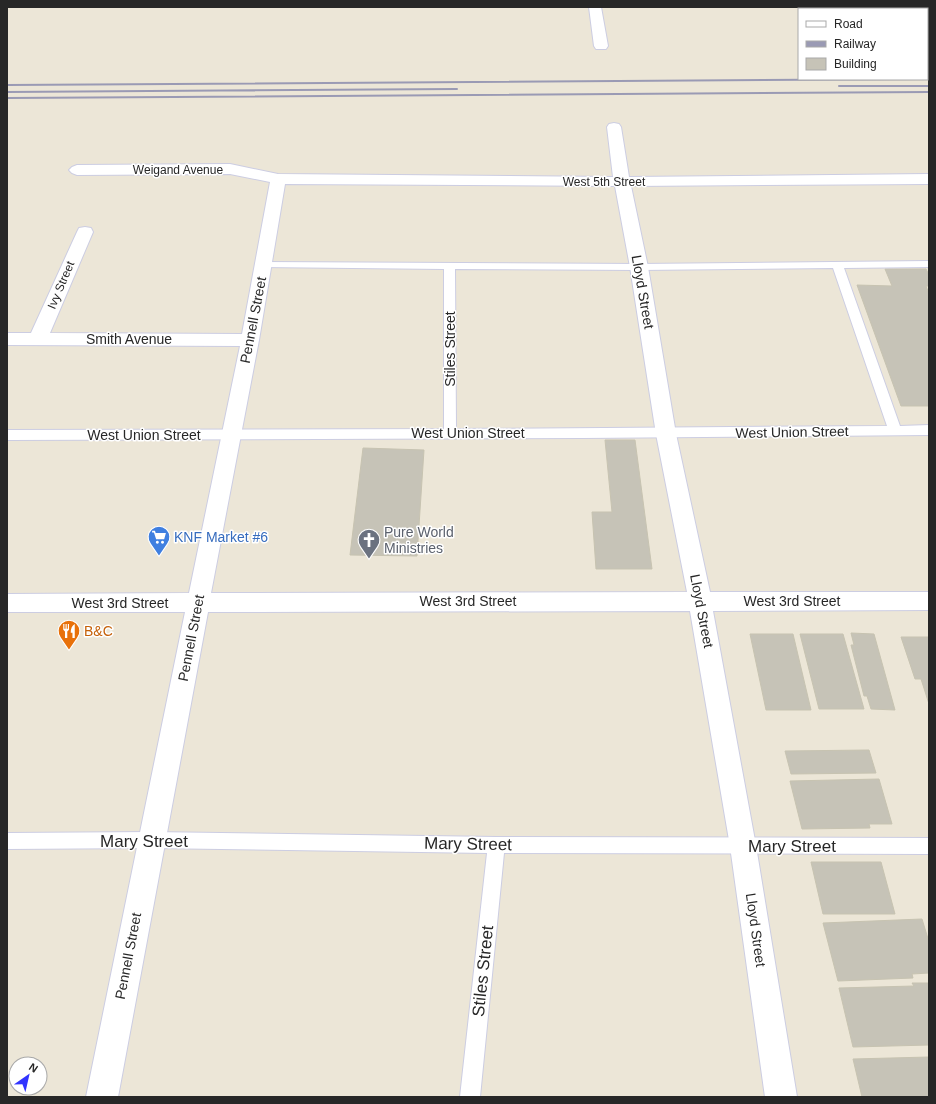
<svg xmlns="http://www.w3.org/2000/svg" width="936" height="1104" font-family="Arial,sans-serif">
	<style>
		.building { fill: #c6c3b7; stroke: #c7c3b1 }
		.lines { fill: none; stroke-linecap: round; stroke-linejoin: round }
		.service-casing { stroke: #cccde2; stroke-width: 2 }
		.minor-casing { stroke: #cccde2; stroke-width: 2 }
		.service { fill: #fff; fill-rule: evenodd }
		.minor { fill: #fff; fill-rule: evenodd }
		.rail { stroke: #9a9ab4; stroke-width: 2 }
		.labels { text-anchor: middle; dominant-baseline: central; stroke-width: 3; stroke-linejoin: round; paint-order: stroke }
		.far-street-label { font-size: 12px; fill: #272727; stroke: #fff }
		.street-label { font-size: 14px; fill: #272727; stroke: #fff }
		.worship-label { font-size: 14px; fill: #5b616d; stroke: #fff; text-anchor: start }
		.shop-label { font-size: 14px; fill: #366cbe; stroke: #fff; text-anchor: start }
		.food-label { font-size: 14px; fill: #c56008; stroke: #fff; text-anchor: start }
		.near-street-label { font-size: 17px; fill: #272727; stroke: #fff }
	</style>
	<rect width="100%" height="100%" fill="#ece6d7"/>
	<path class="building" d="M885,269H926L929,275V286H926L929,294V406H901L857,285L892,286Z
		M605,440H635L652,569H596L592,512H612Z
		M363,448L424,450L417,556L350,555Z
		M851,633L874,634L895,710L871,709L867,696H864L851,645H854Z
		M750,634H793L811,710H766Z
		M800,634H843L864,709H819Z
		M901,637H929V704L921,679H915Z
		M869,750L876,773L791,774L785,751Z
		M879,779L892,824H869L870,828L802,829L790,781Z
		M811,862H881L895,914H823Z
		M922,919L929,942V973L912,974L913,978L838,981L823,923Z
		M912,983H929V1045L853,1047L839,988L914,986Z
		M929,1057V1097H862L853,1059Z"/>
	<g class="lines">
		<g class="service-casing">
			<path id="service" d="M929,261V267L844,268L900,426L929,425V435L583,438L7,440V430L444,429V269L260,267L259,265L260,263L264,262L639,264ZM833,268L887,426L456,429L455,269L639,270Z
				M151,832L496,837L929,838V854L504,853L480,1097H460L487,853L151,848L7,849V833Z"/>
		</g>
		<g class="minor-casing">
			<path id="minor" d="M589,7H601L608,46L606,49H596L594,46Z
				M614,123L619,124L621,127L629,177L929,174V184L631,186L648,267L676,434L710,592H929V610L713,611L756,846L797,1097H765L730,846L690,611L208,612L118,1097H86L185,612H7V594L189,593L240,346L7,345V333H31L77,232L79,228L85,227L91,228L93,232L50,333L242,334L270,182L230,174L77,175L72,173L69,170L72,167L77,165L230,164L278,174L613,177L607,127L609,124ZM285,184L615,186L630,267L656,434L687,592L211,593L259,340Z"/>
		</g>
		<use href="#service" class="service"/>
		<use href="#minor" class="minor"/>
		<path class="rail" d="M7,85L929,79
			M839,86H929
			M7,92L457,89
			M7,98L929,92"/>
	</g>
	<defs>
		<g id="supermarket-pin" transform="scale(1.15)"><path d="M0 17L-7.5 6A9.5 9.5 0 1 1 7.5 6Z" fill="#3f7fe0" stroke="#fff"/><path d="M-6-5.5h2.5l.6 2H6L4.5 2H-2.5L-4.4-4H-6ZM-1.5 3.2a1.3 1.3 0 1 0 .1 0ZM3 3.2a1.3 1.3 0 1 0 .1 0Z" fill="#fff"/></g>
		<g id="church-pin" transform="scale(1.15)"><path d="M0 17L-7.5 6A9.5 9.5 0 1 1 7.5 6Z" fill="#6b7280" stroke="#fff"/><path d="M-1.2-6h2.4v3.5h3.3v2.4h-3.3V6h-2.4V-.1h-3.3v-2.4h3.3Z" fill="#fff"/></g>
		<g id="restaurant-pin" transform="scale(1.15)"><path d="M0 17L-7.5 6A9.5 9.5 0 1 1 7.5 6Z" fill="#e8710a" stroke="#fff"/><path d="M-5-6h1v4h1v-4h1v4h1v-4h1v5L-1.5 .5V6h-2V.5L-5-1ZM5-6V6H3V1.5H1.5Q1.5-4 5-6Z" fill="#fff"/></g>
	</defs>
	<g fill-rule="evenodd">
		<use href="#supermarket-pin" x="159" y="537"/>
		<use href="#church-pin" x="369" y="540"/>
		<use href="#restaurant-pin" x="69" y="631"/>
	</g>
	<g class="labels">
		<g class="far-street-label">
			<text x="178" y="170">Weigand Avenue</text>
			<text x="604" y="182">West 5th Street</text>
			<text transform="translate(61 285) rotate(-67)">Ivy Street</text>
		</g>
		<g class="street-label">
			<text transform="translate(643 292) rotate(80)">Lloyd Street</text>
			<text transform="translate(253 320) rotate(-79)">Pennell Street</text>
			<text x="129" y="339">Smith Avenue</text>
			<text transform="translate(450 349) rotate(-90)">Stiles Street</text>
			<text transform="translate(792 432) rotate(-1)">West Union Street</text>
			<text x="468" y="433">West Union Street</text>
			<text x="144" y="435">West Union Street</text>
			<text x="468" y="601">West 3rd Street</text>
			<text x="792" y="601">West 3rd Street</text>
			<text x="120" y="603">West 3rd Street</text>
			<text transform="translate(702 611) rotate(79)">Lloyd Street</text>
			<text transform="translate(191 638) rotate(-79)">Pennell Street</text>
			<text transform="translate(756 930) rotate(82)">Lloyd Street</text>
			<text transform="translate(128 956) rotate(-79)">Pennell Street</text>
		</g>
		<g class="worship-label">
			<text x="384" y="532">Pure World<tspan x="384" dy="16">Ministries</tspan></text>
		</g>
		<g class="shop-label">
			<text x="174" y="537">KNF Market #6</text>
		</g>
		<g class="food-label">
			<text x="84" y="631">B&amp;C</text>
		</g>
		<g class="near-street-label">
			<text x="144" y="841">Mary Street</text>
			<text transform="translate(468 844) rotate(1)">Mary Street</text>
			<text x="792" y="846">Mary Street</text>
			<text transform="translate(483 971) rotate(-84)">Stiles Street</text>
		</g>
	</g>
	<rect width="936" height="1104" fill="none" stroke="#272727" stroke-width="16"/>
	<rect x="798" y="8" width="130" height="72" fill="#ffffff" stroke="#a9a9a9"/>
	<rect x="806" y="21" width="20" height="6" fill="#ffffff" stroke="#a9a9a9"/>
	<text x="834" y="28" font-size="12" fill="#272727">Road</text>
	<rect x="806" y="41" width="20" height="6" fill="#9a9ab4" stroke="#a9a9a9"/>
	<text x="834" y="48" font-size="12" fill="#272727">Railway</text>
	<rect x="806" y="58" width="20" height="12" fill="#c6c3b7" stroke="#a9a9a9"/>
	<text x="834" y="68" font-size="12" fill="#272727">Building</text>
	<g transform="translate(28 1076) rotate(34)"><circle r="19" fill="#ffffff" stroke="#a9a9a9"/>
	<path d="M0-3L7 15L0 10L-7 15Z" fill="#3134ff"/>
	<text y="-6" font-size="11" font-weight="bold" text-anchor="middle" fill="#272727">N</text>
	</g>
</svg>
